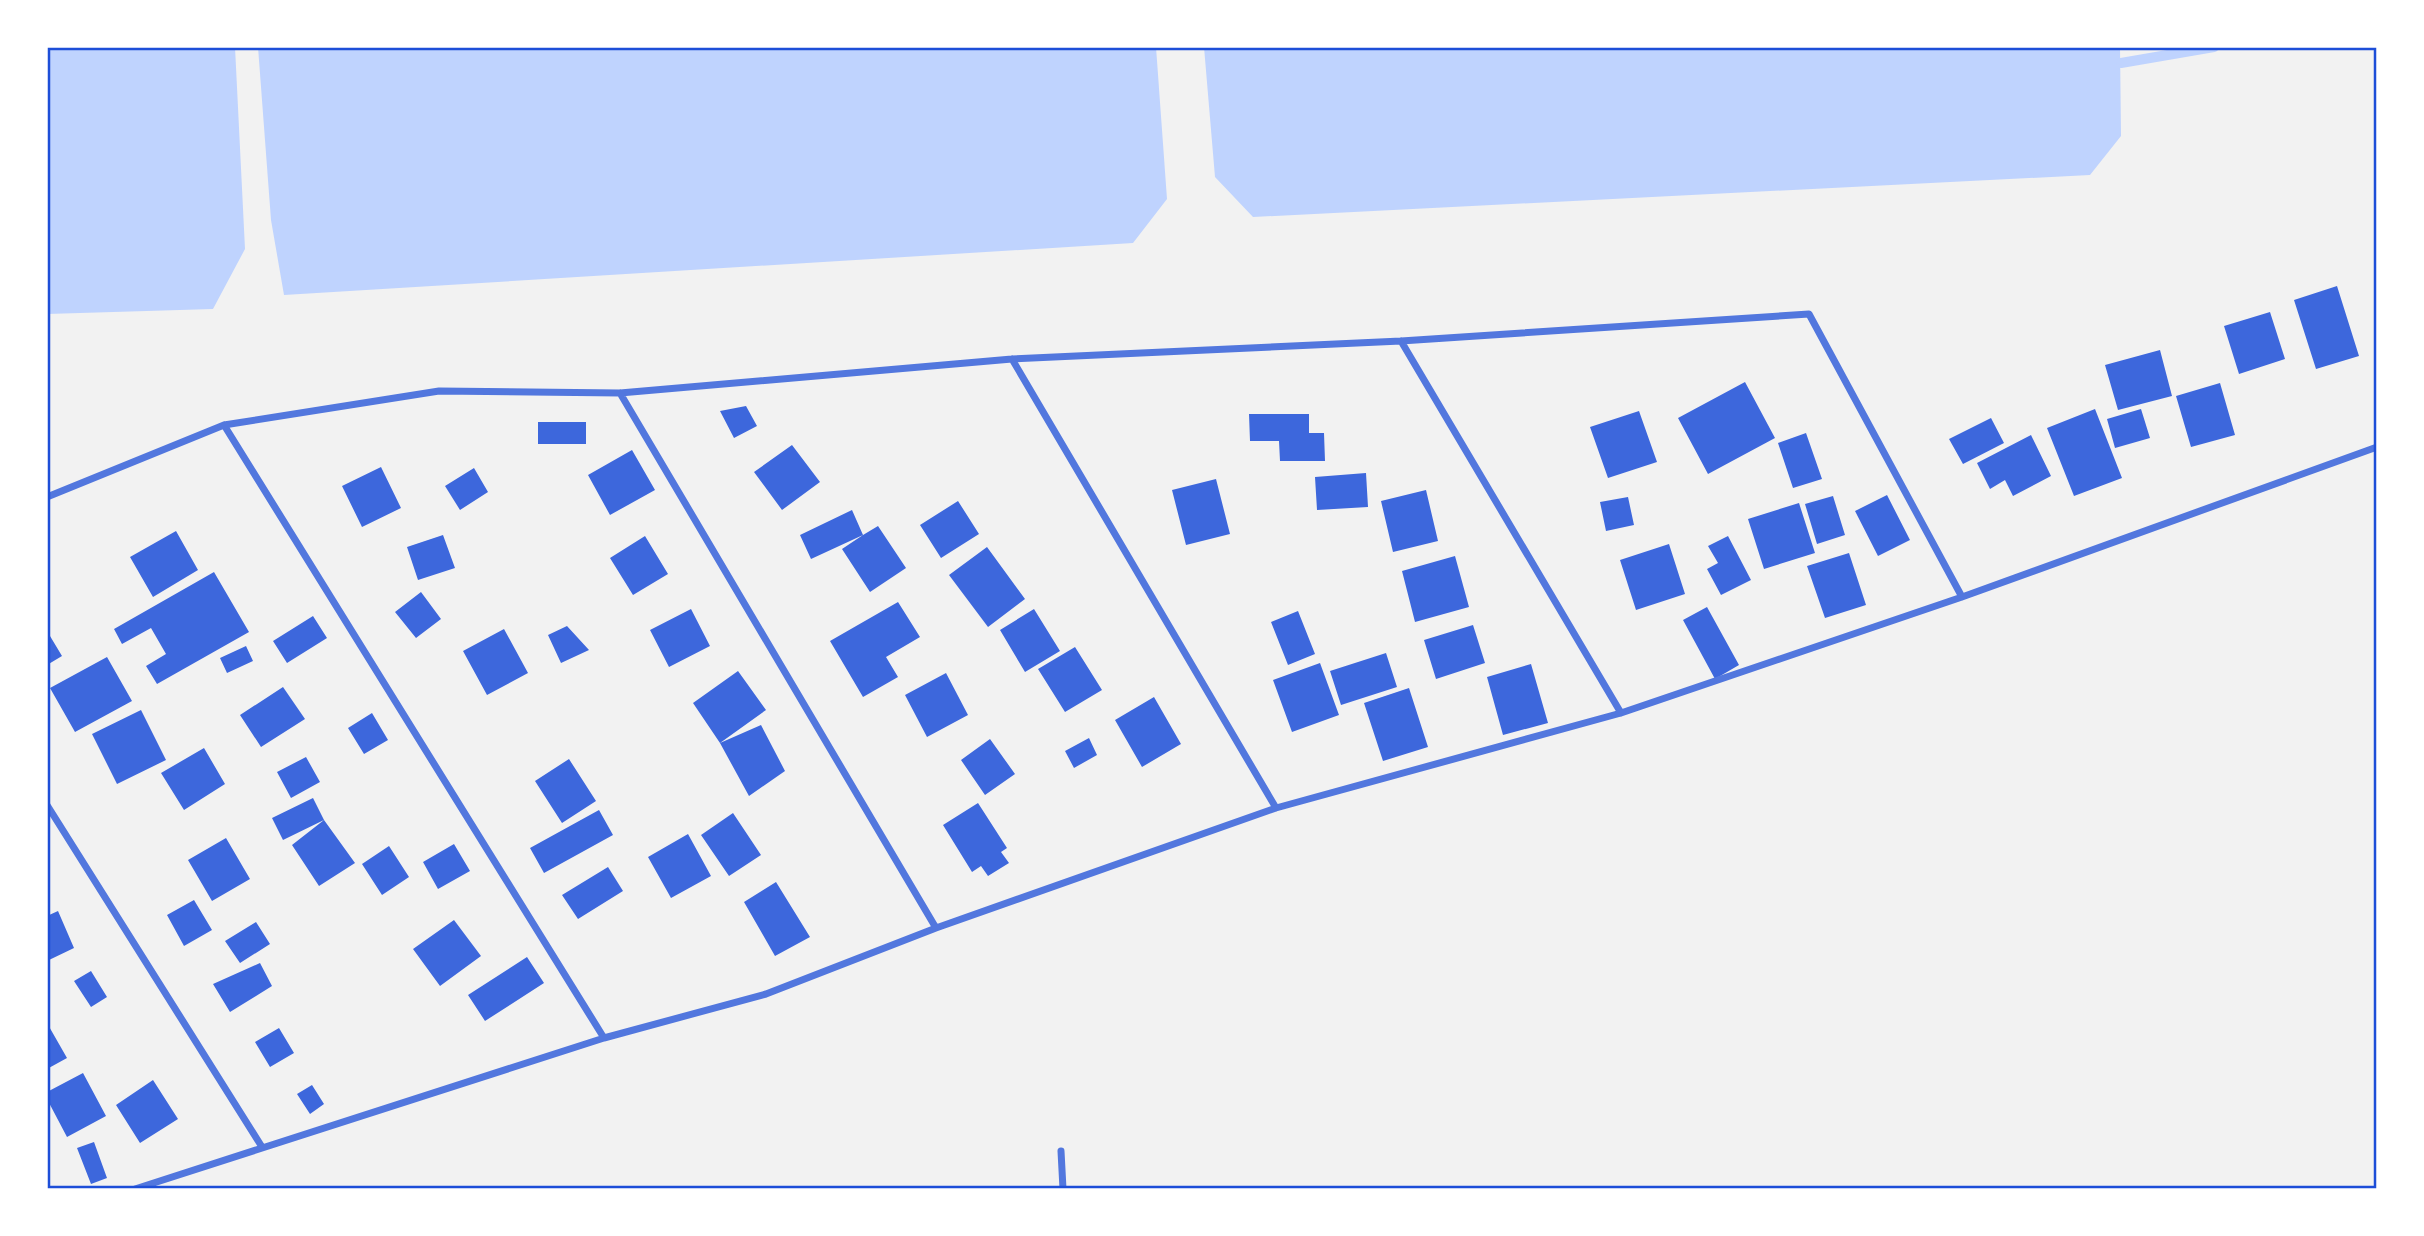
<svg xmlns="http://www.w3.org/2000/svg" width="2424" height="1236" font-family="Raleway,sans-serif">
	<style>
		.water { fill: #bfd3fe }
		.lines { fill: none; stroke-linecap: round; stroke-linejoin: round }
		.stream { stroke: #bfd3fe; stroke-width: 10 }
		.building { fill: #3d67dc }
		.minor { stroke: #5277de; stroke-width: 7 }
		.neatline { fill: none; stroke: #1d4ed8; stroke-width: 2.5 }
	</style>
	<rect width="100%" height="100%" fill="#f2f2f2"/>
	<path class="water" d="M47,47H235L245,249L213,309L47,314Z
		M258,47H1156L1167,199L1133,243L284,295L271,220Z
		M1204,47H2120L2121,136L2090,175L1253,217L1215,177Z"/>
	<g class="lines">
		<path class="stream" d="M2121,63L2214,47"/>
	</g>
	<path class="building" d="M2337,286L2359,356L2316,369L2294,300Z
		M2270,312L2285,359L2239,374L2224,326Z
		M2160,350L2172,396L2118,410L2105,365Z
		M1745,382L1775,438L1708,474L1678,418Z
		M2220,383L2235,435L2191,447L2176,396Z
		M746,406L757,426L734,438L720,411Z
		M2095,409L2122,478L2074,496L2047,428Z
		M2141,409L2150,438L2115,448L2107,419Z
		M1639,411L1657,462L1608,478L1590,427Z
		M1249,414H1309V433H1324L1325,461H1280L1279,441H1250Z
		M1991,418L2004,443L1963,464L1949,439Z
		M538,422H586V444H538Z
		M1806,433L1822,479L1793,488L1778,443Z
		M2031,435L2051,476L2013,496L2005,480L1990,489L1977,463Z
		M792,445L820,482L782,510L754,472Z
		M632,450L655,490L610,515L588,475Z
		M381,467L401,508L362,527L342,486Z
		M474,468L488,492L460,510L445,486Z
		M1366,473L1368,507L1317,510L1315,477Z
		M1216,479L1230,534L1186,545L1172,490Z
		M1426,490L1438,541L1393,552L1381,501Z
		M1887,495L1910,540L1878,556L1855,511Z
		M1833,496L1845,535L1817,544L1805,504Z
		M1628,497L1634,525L1606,531L1600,502Z
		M958,501L979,534L941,558L920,525Z
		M1799,503L1815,553L1764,569L1748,519Z
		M852,510L863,535L878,526L906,568L870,592L842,549L863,535L811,559L800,535Z
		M176,531L198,570L153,597L130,557Z
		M443,535L455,568L418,580L407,547Z
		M645,536L668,574L633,595L610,558Z
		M1728,536L1751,580L1721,595L1707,569L1718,563L1708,546Z
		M1669,544L1685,594L1636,610L1620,560Z
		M987,547L1025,599L988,627L949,575Z
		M1849,553L1866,605L1825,618L1807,566Z
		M1455,556L1469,607L1415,622L1402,571Z
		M214,572L249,632L157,684L146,666L166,654L151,628L122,644L114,629Z
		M421,592L441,619L416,638L395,612Z
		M898,602L920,637L886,657L898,677L863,697L830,641Z
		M1707,607L1739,665L1715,679L1683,620Z
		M691,609L710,646L669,667L650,630Z
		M1034,609L1060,651L1025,672L1000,630Z
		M1298,611L1315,654L1288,665L1271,622Z
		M313,616L327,638L287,663L273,641Z
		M1473,625L1485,663L1436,679L1424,640Z
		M567,626L589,650L561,663L548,635Z
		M504,629L528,673L487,695L463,651Z
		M47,631L62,656L47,665Z
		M246,646L253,661L227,673L220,658Z
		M1075,647L1102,690L1065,712L1038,669Z
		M1386,653L1397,687L1341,705L1330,671Z
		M107,657L132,701L75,732L50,688Z
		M1320,663L1339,715L1292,732L1273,680Z
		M1531,664L1548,723L1503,735L1487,677Z
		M738,671L766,710L720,743L693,703Z
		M946,673L968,715L927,737L905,695Z
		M283,687L305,719L261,747L240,715Z
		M1409,688L1428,747L1383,761L1364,703Z
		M1154,697L1181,744L1142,767L1115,720Z
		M141,710L166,760L117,784L92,734Z
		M372,713L388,740L364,754L348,728Z
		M761,725L785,771L749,796L720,743Z
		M1089,738L1097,755L1074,768L1065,751Z
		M990,739L1015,774L985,795L961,760Z
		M204,748L225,784L184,810L161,773Z
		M306,757L320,782L291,798L277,772Z
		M569,759L596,801L562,823L535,781Z
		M313,798L324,820L355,863L319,886L292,845L324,820L283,840L272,818Z
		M978,803L1007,848L1001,852L1009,863L988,876L981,866L972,872L943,825Z
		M599,810L613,835L544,873L530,848Z
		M733,813L761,855L729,876L701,835Z
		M688,834L711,876L671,898L648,857Z
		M226,838L250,879L212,901L188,860Z
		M454,844L470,871L438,889L423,862Z
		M389,846L409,877L382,895L362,864Z
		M608,867L623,891L578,919L562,895Z
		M776,882L810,937L775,956L744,902Z
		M194,900L212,930L184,946L167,915Z
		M58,911L74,948L49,960L47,916Z
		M454,920L481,956L440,986L413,949Z
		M256,922L270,944L240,963L225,941Z
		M527,957L544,983L485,1021L468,995Z
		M260,963L272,986L230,1012L213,984Z
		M91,971L107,997L91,1007L74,981Z
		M47,1023L67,1058L47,1069Z
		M279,1028L294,1053L270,1067L255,1042Z
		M83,1073L106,1116L67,1137L47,1099V1092Z
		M153,1080L178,1119L140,1143L116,1105Z
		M312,1085L324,1104L310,1114L297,1094Z
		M94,1142L107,1178L91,1184L77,1148Z"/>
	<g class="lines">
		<path class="minor" d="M1401,341L1621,713
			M1012,359L1276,808
			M620,393L936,928
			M224,425L604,1038L766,994L936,928L1276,808L1621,713L1962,597L2377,447
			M47,497L224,425L439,391L620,393L1012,359L1401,341L1809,314L1962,597
			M47,805L262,1147
			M1061,1151L1063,1189
			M135,1189L604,1038"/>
	</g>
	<rect width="2424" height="1236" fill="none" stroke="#ffffff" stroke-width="98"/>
	<rect x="49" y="49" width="2326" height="1138" class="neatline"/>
</svg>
